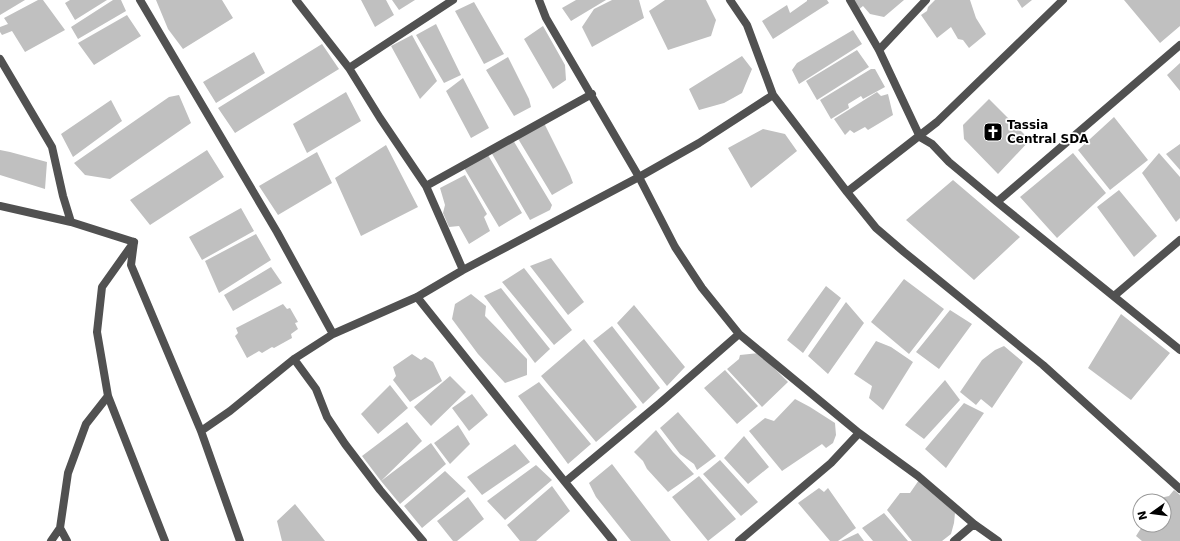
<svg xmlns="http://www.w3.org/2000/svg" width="1180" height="541" font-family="'DejaVu Sans',sans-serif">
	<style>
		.building { fill: #c0c0c0 }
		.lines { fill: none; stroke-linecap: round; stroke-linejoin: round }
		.lane { stroke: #515151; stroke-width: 8 }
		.street { stroke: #515151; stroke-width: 8 }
		.labels { text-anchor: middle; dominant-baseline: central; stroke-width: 3.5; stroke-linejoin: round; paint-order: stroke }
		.poi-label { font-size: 12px; font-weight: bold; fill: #000; stroke: #fff; text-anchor: start }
	</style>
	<rect width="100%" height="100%" fill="#fff"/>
	<path class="building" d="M0,0H25L0,15Z
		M38,0H43L65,30L25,52L12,31L2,35L0,32V27L8,24L4,18Z
		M70,0H107L75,20L65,3Z
		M113,0H121L126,11L78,39L71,27Z
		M156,0H222L233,18L183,49L168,29Z
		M361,0H386L394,15L375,27Z
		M392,0H415L399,10Z
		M576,0H606L571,21L562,8Z
		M612,0H639L644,18L592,47L582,27L594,9Z
		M665,0H706L716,20L711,36L668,50L649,11Z
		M807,0H827L829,3L773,39L762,21L787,5L790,13L807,1Z
		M853,0H904L884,17L870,14L863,6L858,10Z
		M935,0H970L976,18L986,34L969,48L963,40L958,39L951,27L937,38L921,15L927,11L928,7Z
		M1017,0H1032L1022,8Z
		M1124,0H1180V26L1160,43Z
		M474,2L504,54L484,64L455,11Z
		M127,15L141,36L94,65L78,43Z
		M436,24L461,75L444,83L416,35Z
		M543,26L565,65L566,80L553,89L524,39Z
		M853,30L862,44L799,84L792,70L797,63Z
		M412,35L437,81L420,99L391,46Z
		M322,44L339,69L235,133L218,108Z
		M857,50L869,67L817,100L806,81Z
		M254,52L265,73L216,103L203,82Z
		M742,56L752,69L742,93L724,103L699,110L689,89Z
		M508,57L529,99L531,107L514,116L486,70Z
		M1180,63V91L1167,75Z
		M871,69H875L885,87L863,99L861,96L848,104L849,108L831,119L820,100Z
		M463,78L489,128L471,138L446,91Z
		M346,92L361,121L307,153L293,124Z
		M877,92L881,96L888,94L893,115L868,130L865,127L854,133L850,130L845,135L834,119Z
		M179,95L191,123L110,179L85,175L74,163L169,97Z
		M989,99L1030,140L998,174L964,139L963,125Z
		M111,100L122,121L73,157L61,134Z
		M1114,117L1148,160L1110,190L1078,150Z
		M544,123L570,175L573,183L552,195L517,137Z
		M763,129L785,134L797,151L751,188L728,148Z
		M513,140L552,205L550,210L530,220L491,152Z
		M1180,144V170L1166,154Z
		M386,145L418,207L361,236L335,178Z
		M0,150L10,152L47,162L45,189L0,175Z
		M207,150L224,177L150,225L130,200Z
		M317,152L332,183L278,215L259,186Z
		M1073,153L1106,193L1057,238L1020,197Z
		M1159,153L1180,177V218L1176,222L1142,173Z
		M488,155L522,213L499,227L464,168Z
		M465,175L487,214L484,217L490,231L469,244L459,226L449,227L443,213L445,205L440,188Z
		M953,180L1020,237L974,280L906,220Z
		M1119,190L1157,236L1134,257L1097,207Z
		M241,208L254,231L202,260L189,237Z
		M256,234L271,260L219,293L205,261Z
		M551,258L584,302L568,315L530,266Z
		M271,267L282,283L233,311L224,295Z
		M524,268L572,330L554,345L502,282Z
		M904,279L944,309L909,354L871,322Z
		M826,286L841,298L803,353L787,340Z
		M501,288L550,349L535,363L484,296Z
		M471,294L486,306L485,316L527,359V375L505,383L478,354L452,319L455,304Z
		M846,302L864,323L828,374L808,356Z
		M283,304L287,309L290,308L298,322L295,323L298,329L291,334L292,338L274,348L272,347L262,353L259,351L247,358L235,336L238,333L236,328Z
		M634,305L685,367L667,386L617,323Z
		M950,310L972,324L939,369L916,352Z
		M1121,314L1170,353L1131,400L1088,368Z
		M612,326L660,388L643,404L593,341Z
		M584,339L637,407L596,442L541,376Z
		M876,341L891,347L913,362L883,410L869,398L872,386L854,374Z
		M1004,346L1023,362L992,408L981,399L976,405L960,392L982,360L995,350Z
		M759,353L788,382L762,407L727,369L739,359L740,355Z
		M412,354L421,360L425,357L433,362L442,381L410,402L393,380L396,376L393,367Z
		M725,370L758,406L737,424L704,388Z
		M450,376L466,392L431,426L414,407Z
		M945,380L960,400L924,439L905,425Z
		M539,382L591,444L568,464L518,396Z
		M390,385L408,408L378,434L361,414Z
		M472,394L488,415L469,431L452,408Z
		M795,399L810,407L835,423L836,435L833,443L826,448L822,444L782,471L749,431L765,418L774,421Z
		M964,403L984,413L946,468L925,449Z
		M678,412L716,456L697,470L694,464L680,454L660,428Z
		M407,422L422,441L381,481L362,456Z
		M458,425L470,444L450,464L434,443Z
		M656,430L673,452L694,474L668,492L647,469L643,461L634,452Z
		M744,436L769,467L748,484L724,458Z
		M431,443L446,464L400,504L381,481Z
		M515,444L530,462L482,495L467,477Z
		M720,460L758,502L741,516L703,474Z
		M612,464L671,541H631L596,497L589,483Z
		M536,465L552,480L505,520L487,501Z
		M445,471L466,491L422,528L404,506Z
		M699,476L736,519L708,541L672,497Z
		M919,480L955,513L954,523L951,534L942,541H912L887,510L900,493H910Z
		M552,486L570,511L536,541H520L507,525Z
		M819,488L824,492L828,488L856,528L838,541H830L798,503Z
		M1174,490L1180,495V541H1142L1136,536L1143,525H1164V501H1158L1160,498L1169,496Z
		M468,497L484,519L457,541H453L437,521Z
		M295,504L325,541H282L277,521Z
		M884,513L908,541H873L862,528Z
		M858,533L864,541H841Z"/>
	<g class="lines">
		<path class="lane" d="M134,242L102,287L97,332L108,396L165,541
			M60,528L67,541
			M51,541L60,528L68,473L86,424L108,396"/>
		<path class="street" d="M140,0L277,232L333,334
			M296,0L349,68L380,118L426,186L463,270
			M539,0L546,18L639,177L675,247L702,288L739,334L859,433L918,476L974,524L998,541
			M730,0L747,25L773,95L847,192L876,228L904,252L1043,365L1180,489
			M850,0L879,50L920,137L932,144L949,162L997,202L1180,350
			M879,50L926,0
			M0,59L52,147L63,196L71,222
			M349,68L453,0
			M426,186L592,94
			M847,192L937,122L1063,0
			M997,202L1180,45
			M0,206L71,222L134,242L131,265L201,431L240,541
			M1114,296L1180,240
			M417,297L565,482
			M294,359L316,389L327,417L345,444L380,490L423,541
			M201,431L230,411L294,359L333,334L417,297L463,270L639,177L699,143L773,95
			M613,541L565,482L660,403L739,334
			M739,541L831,463L859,433
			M954,541L974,524"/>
	</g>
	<defs>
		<g id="church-square" transform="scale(1)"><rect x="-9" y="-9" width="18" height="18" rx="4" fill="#000" stroke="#fff"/><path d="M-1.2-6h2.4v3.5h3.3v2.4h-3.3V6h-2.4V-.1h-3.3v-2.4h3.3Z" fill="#fff"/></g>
	</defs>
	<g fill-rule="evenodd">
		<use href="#church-square" x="993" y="132"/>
	</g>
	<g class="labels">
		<g class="poi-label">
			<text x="1007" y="125">Tassia<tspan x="1007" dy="14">Central SDA</tspan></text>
		</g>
	</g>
	<g transform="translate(1152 513) rotate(256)"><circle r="19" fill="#ffffff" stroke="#999999"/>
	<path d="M0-3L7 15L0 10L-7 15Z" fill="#000000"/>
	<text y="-6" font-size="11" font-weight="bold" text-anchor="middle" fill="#000000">N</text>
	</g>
</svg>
